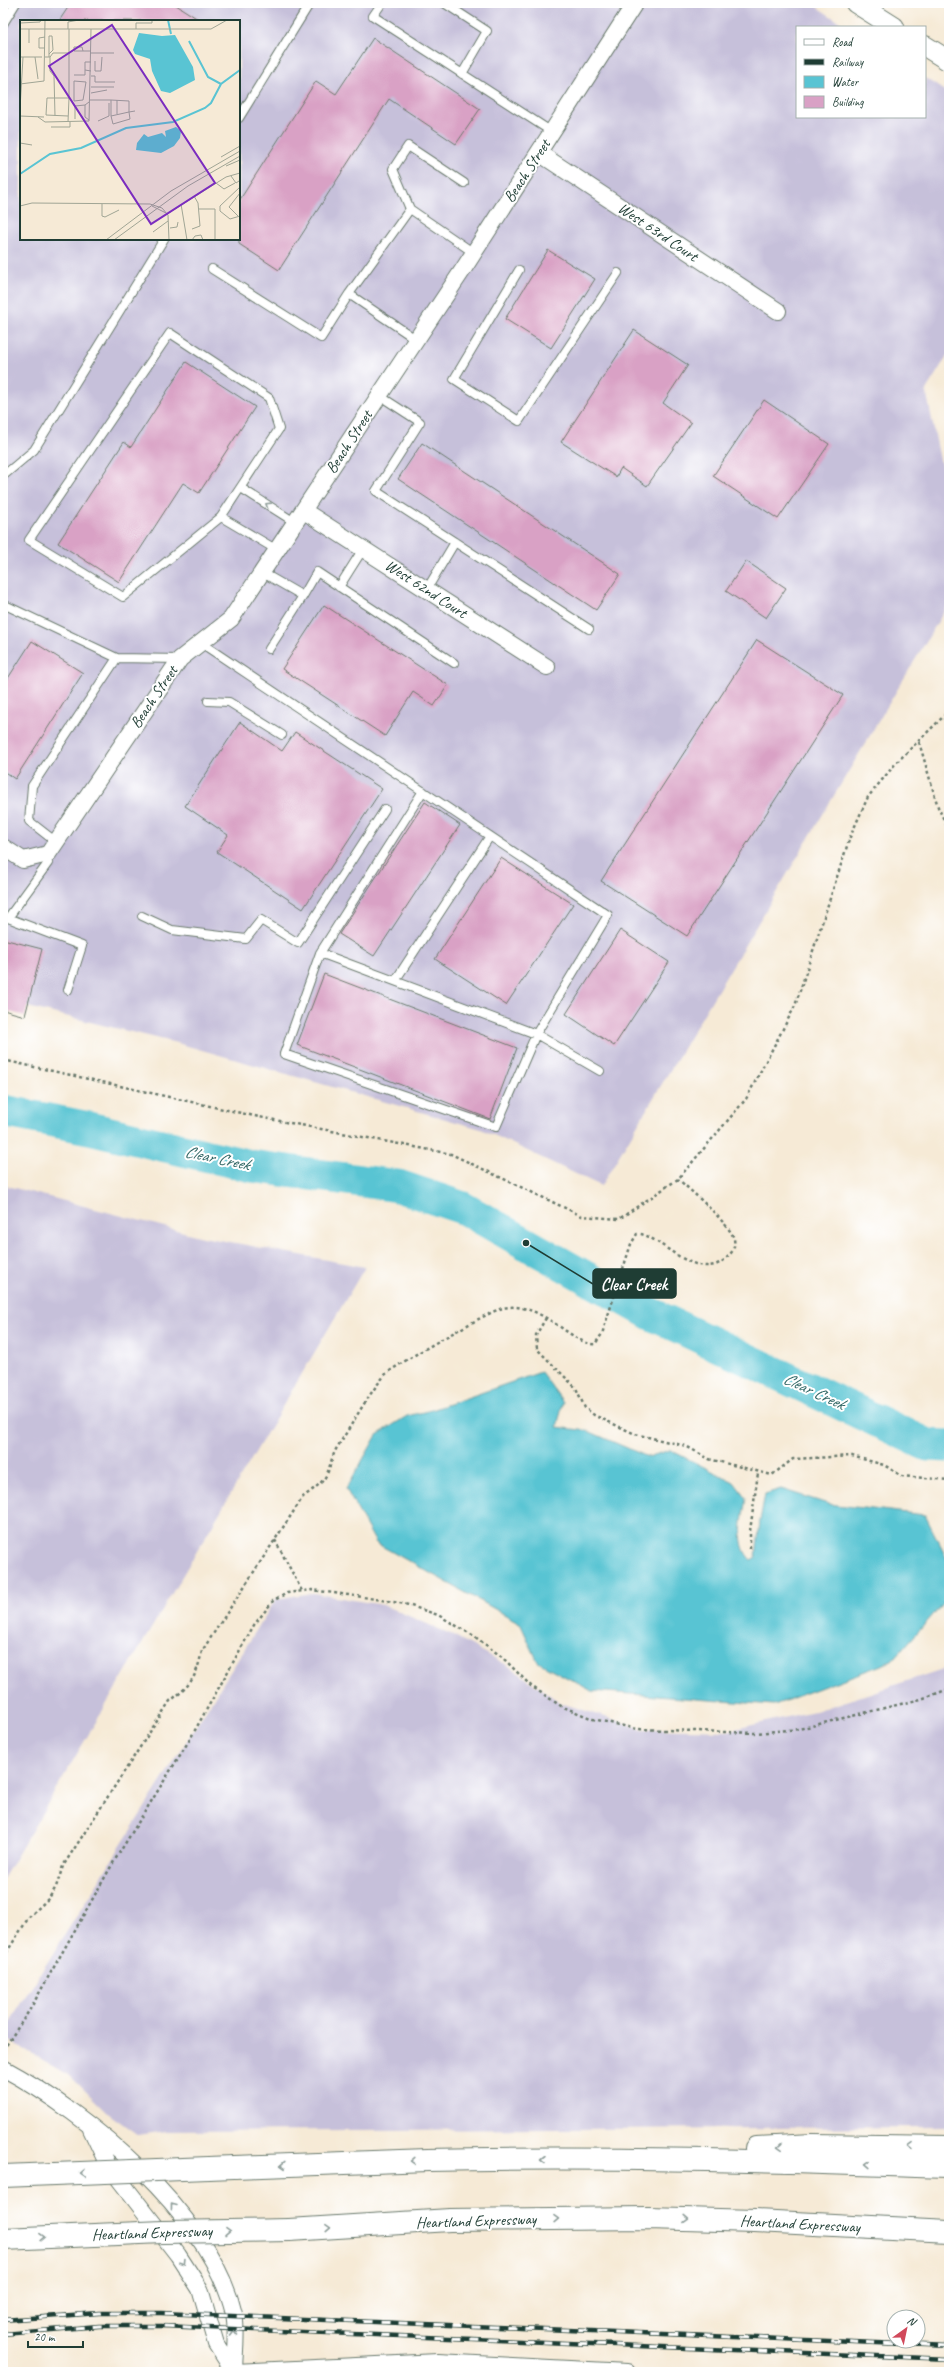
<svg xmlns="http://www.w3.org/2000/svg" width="952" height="2375" font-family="Caveat,sans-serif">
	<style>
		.industrial { fill: #c6c0da; fill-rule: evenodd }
		.water { fill: #59c4d3; stroke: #3c8084 }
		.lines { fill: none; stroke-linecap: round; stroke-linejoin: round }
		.river { stroke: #59c4d3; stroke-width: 33 }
		.building { fill: #d9a1c5 }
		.service-casing { stroke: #6a7a6d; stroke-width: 10 }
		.minor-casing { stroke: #6a7a6d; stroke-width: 18 }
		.tertiary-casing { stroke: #6a7a6d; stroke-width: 22 }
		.motorway-casing { stroke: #6a7a6d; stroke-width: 24 }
		.path { stroke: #6a7a6d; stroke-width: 2.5; stroke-dasharray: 3 3; stroke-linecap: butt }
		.service { stroke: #fff; stroke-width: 8 }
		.minor { stroke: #fff; stroke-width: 16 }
		.tertiary { stroke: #fff; stroke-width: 20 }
		.motorway { stroke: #fff; stroke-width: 22 }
		.rail-casing { stroke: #1f3d34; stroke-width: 4.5 }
		.rail { stroke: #fff; stroke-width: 3; stroke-dasharray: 9; stroke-linecap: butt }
		.motorway-bridge-casing { stroke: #6a7a6d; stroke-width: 24; stroke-linecap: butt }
		.motorway-bridge { stroke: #fff; stroke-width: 22 }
		.oneway { stroke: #8f9e9a }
		.labels { text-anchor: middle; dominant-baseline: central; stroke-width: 4; stroke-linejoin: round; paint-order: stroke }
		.street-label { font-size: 16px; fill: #1f3d34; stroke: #fff }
		.water-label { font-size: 17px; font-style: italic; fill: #306664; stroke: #fff }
		.inset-river { fill: none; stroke: #59c4d3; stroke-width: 2 }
		.inset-road { fill: none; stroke: #a0a595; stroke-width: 1 }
		.view { fill: #7b2cbf; fill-opacity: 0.15; stroke: #7b2cbf; stroke-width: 2 }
		.inset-edge { fill: none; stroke: #1f3d34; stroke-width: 2 }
		.leader { fill: none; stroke: #1f3d34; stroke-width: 1.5 }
		.callout-dot { fill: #1f3d34; stroke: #fff; stroke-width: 1.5 }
		.callout { fill: #1f3d34; stroke: #1f3d34; stroke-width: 1.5 }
		.callout-label { font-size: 17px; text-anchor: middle; font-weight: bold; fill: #fff }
	</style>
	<rect width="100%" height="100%" fill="#fff"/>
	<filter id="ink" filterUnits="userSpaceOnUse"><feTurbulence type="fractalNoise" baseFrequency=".025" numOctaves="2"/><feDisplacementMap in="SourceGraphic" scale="8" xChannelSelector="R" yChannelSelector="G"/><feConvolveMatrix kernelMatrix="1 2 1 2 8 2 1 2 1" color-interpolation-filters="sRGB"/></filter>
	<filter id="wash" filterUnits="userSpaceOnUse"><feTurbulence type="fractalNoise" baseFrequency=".012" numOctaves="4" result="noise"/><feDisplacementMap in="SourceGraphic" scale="16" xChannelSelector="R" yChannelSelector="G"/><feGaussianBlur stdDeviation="0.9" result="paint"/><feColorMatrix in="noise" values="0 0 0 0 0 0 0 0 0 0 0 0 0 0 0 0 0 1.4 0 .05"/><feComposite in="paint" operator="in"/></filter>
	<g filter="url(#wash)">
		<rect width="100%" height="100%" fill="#f6ead6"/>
		<path class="industrial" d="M3,3H811L847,27H797V117H925V78L949,94V353L926,390L949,504V603L601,1186L481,1129L177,1043L3,1001ZM21,21H239V239H21Z
			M3,1185L203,1237L365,1267L3,1879Z
			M312,1593L383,1605L453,1635L507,1665L561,1703L643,1729L726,1731L819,1710L949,1667V2127L167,2131L138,2135L109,2114L69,2075L3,2037V2033L276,1599Z"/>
		<path class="water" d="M541,1372L563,1402L557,1427L588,1431L648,1457L670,1450L734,1482L746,1498C743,1518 735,1545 751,1560L756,1557L760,1521L765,1494L781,1489L828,1504L925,1515L949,1563V1597L892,1661L774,1705L592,1691L538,1662L520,1623L376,1543L346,1489L377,1435L407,1416L432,1410Z"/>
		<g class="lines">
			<path class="river" d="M3,1111L89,1128L251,1166L398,1186L463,1208L649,1313L928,1445L949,1446"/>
		</g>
		<g id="blocks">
			<path class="building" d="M71,3H173L201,21H59Z
				M373,38L480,109L456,144L389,99L279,270L239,244V201L316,81L336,94Z
				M548,250L595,279L551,348L505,319Z
				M634,330L688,365L663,403L691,423L647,486L621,468L616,477L561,442Z
				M186,362L255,407L199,493L183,483L119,582L58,543L124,442L131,447Z
				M764,400L829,444L778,519L713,476Z
				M422,443L620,574L596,610L398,479Z
				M746,561L786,588L766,618L726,591Z
				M324,605L448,685L434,706L413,692L385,736L282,669Z
				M757,640L843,695L687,936L601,881Z
				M32,641L83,673L15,779L3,771V686Z
				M240,722L282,751L295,732L382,789L303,909L217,852L228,835L185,806Z
				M425,802L460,825L374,956L339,934Z
				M501,858L573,904L506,1005L435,959Z
				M620,930L669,962L614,1046L566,1014Z
				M3,939L42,949L25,1016L3,1010Z
				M324,974L517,1048L490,1119L297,1045Z"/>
		</g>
	</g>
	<g filter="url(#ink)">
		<use href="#blocks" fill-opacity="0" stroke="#6a7a6d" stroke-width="1"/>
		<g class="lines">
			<g class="service-casing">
				<path id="service" d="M382,3L373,16L552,132
					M444,3L487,31L462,74
					M3,24L16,3
					M239,118L310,3
					M410,209L393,169L408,146L464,183
					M212,269L321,338L349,294
					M519,270L454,379L519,421L618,273
					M170,333L269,398L279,429L221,517L123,597L29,540Z
					M417,340L349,294L410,209L474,253
					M380,396L420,422L376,491L589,629
					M3,476L34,450L164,239
					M241,488L296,523
					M221,517L277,550
					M263,573L303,596L317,572L454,663
					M339,587L363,549
					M427,589L455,542
					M3,604L117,658
					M201,643L608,915L536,1034L320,953L423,791
					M269,649L303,596
					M208,701L229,702L282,735
					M56,842L29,821L32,786L117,658L180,659
					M142,916L172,930L246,939L261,920L298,943L385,809
					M4,917L8,918L48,863
					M8,918L82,946L68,990
					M320,953L284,1054L496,1127L536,1034L600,1071
					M395,981L490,836"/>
			</g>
			<g class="minor-casing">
				<path id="minor" d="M539,153L778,311
					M304,511L547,667
					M3,847L23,860L48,854L180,659L231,619L464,268L635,3
					M3,2068C90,2115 210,2214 234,2314C238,2332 234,2354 234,2372
					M91,2129L108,2165L178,2255L200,2289L216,2344L234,2372
					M234,2372L438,2362L627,2372"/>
			</g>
			<g class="tertiary-casing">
				<path id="tertiary" d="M856,3L894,27
					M925,46L949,61"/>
			</g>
			<g class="motorway-casing">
				<path id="motorway" d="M756,2148L812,2145L949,2147
					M234,2167C299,2165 363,2162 428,2160C601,2156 776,2161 949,2167
					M289,2230L450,2220L648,2218L755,2221L949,2231"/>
			</g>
			<path class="path" d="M919,742L938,807L949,831
				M3,1060L259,1117L451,1154L582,1216L619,1219L678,1179L746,1099L795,1006L850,837L868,797L896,763L949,711
				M546,1318L536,1335L537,1349L576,1388L585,1408L594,1415L635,1434L686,1446L709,1459L772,1475L793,1459L852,1456L884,1465L902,1476L949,1480
				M275,1540L302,1591
				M750,1549V1531L758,1473
				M3,1958L29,1917L49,1898L56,1887L63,1866L170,1701C191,1685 196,1678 202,1651L303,1497C312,1490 322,1484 327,1474C331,1464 332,1455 338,1446C353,1423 367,1396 385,1375C393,1366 489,1311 503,1308C540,1299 575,1347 595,1344L602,1334L631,1244L637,1234C657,1231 701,1292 731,1253C734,1249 735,1244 734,1239C730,1224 691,1191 678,1179
				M3,2050L29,2011L113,1863L190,1739L254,1625L273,1601L287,1593L312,1590L363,1597L405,1604L438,1615L474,1636L502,1657L531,1686L561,1706L593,1719L637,1729L756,1733L799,1729L921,1699L949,1689"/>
			<use href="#service" class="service"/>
			<use href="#minor" class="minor"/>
			<use href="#tertiary" class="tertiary"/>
			<use href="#motorway" class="motorway"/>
			<g class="rail-casing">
				<path id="rail" d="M3,2320L99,2313H161L949,2346
					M3,2334L99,2326H162L949,2359"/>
			</g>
			<use href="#rail" class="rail"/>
			<g class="motorway-bridge-casing">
				<path id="motorway-bridge" d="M3,2176L234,2167
					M3,2239L163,2232L289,2230"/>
			</g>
			<use href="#motorway-bridge" class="motorway-bridge"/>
		</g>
		<defs><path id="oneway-chevron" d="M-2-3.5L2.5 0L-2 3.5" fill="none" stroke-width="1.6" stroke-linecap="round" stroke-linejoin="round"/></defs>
		<g class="oneway">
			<use href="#oneway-chevron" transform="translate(268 505) rotate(-148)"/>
			<use href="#oneway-chevron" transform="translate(910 2146) rotate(-179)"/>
			<use href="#oneway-chevron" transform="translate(780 2147) rotate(177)"/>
			<use href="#oneway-chevron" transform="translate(543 2160) rotate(180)"/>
			<use href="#oneway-chevron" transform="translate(413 2161) rotate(178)"/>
			<use href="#oneway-chevron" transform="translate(868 2164) rotate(-178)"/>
			<use href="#oneway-chevron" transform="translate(283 2165) rotate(178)"/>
			<use href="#oneway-chevron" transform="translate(83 2173) rotate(178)"/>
			<use href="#oneway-chevron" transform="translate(173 2206) rotate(-128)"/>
			<use href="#oneway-chevron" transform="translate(556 2219) rotate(-1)"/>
			<use href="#oneway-chevron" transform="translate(686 2219) rotate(2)"/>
			<use href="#oneway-chevron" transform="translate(328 2228) rotate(-3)"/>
			<use href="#oneway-chevron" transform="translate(228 2231) rotate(-1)"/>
			<use href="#oneway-chevron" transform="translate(42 2237) rotate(-2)"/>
			<use href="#oneway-chevron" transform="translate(183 2262) rotate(58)"/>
			<use href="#oneway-chevron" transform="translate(234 2333) rotate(-90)"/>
		</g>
	</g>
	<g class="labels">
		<g class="street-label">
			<text transform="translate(527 171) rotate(-57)">Beach Street</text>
			<text transform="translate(658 232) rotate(34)">West 63rd Court</text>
			<text transform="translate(349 442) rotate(-57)">Beach Street</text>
			<text transform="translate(426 589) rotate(33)">West 62nd Court</text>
			<text transform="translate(154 697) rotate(-56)">Beach Street</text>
			<text transform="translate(476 2221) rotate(-2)">Heartland Expressway</text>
			<text transform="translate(800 2224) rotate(3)">Heartland Expressway</text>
			<text transform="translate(152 2233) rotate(-2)">Heartland Expressway</text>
		</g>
		<g class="water-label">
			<text transform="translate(217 1158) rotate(12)">Clear Creek</text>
			<text transform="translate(814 1391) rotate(25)">Clear Creek</text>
		</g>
	</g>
	<g transform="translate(20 20)">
		<rect width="220" height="220" fill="#f6ead6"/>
		<path d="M119,13L142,16L155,15L173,47L175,60L150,73L141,71L132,51L130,39L115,34L113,30ZM156,107L161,111L160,118L154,126L141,133L116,130L117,123L124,114L128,117L142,113L146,117L145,111Z" fill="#59c4d3"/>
		<path class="inset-river" d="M148,0L151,14M169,21L188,57L201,64M0,154L30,134L61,128L106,108L153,102L185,88L191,83L201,64L220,50"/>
		<path class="inset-road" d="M0,3L20,2L21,0M0,9H191L207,0M9,9V23M48,9V2L59,0M49,9V78M116,9V3H132V0M25,17L19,18V28H25M63,31L62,27H54V31H71M71,33H94M0,37H22M15,37L18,59M25,37H30V51L34,56L35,96M29,37V16H32L33,30L29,34M30,37L33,33H49M75,41V51H81L82,37M71,42H65V50L71,51M54,55H65V50M71,56H75V62H95M54,61L66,62L63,80L54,81ZM0,64L24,61L25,0M71,67H94M71,73L87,70M70,80H91L109,81V92L91,96V80M0,89L3,37M97,94V80M0,96L24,97M91,96L93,104L110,99L109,92L115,91M18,97L25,102L69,101L71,9M55,99V86L65,85M69,100L65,97V85L69,82M78,101L89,96V83M48,102L49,78H27L26,95L48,96M31,107H50V102M0,123L12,125M201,137L220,126M206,146L220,140M211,156L216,163L219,161M196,163L204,169L215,163M220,167L200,186V191L210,199L220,196M82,184V196L85,197L99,190M161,184L167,220M0,186L12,183L130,184L142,188L148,195L149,220M132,186L146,193M179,189H195V220M147,194L206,157L220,153M218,196L209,187L220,173M150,208L157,207L158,202M172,209L180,206L178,183L174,176M133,212L148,201M86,220L151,171L220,131M94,220L168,166L220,136M172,220L175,216L181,215L183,220"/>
		<path class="view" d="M92,5L195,163L131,204L29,46Z"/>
		<rect width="220" height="220" class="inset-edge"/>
	</g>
	<path class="leader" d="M526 1243L593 1284"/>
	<circle class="callout-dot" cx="526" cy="1243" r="4"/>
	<rect class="callout" x="593" y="1269" width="83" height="29" rx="4"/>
	<g class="callout-label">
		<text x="634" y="1290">Clear Creek</text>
	</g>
	<rect width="952" height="2375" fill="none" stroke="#fff" stroke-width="16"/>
	<rect x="796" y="26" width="130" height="92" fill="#ffffff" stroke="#a5b1ae"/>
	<rect x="804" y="39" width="20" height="6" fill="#ffffff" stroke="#a5b1ae"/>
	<text x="832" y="46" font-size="12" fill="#1f3d34">Road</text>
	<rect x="804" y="59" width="20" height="6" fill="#1f3d34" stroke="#a5b1ae"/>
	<text x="832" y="66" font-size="12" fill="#1f3d34">Railway</text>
	<rect x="804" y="76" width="20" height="12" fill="#59c4d3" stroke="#a5b1ae"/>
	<text x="832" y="86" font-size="12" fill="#1f3d34">Water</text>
	<rect x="804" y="96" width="20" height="12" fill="#d9a1c5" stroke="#a5b1ae"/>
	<text x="832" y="106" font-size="12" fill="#1f3d34">Building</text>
	<g transform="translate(906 2329) rotate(33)"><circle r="19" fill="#ffffff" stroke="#a5b1ae"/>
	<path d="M0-3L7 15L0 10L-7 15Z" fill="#d1495b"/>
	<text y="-6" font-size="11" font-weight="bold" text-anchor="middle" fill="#1f3d34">N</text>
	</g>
	<path d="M28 2341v6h55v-6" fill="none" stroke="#1f3d34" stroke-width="2"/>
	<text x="34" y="2341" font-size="12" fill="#1f3d34" stroke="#ffffff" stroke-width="3" paint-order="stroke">20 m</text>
</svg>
